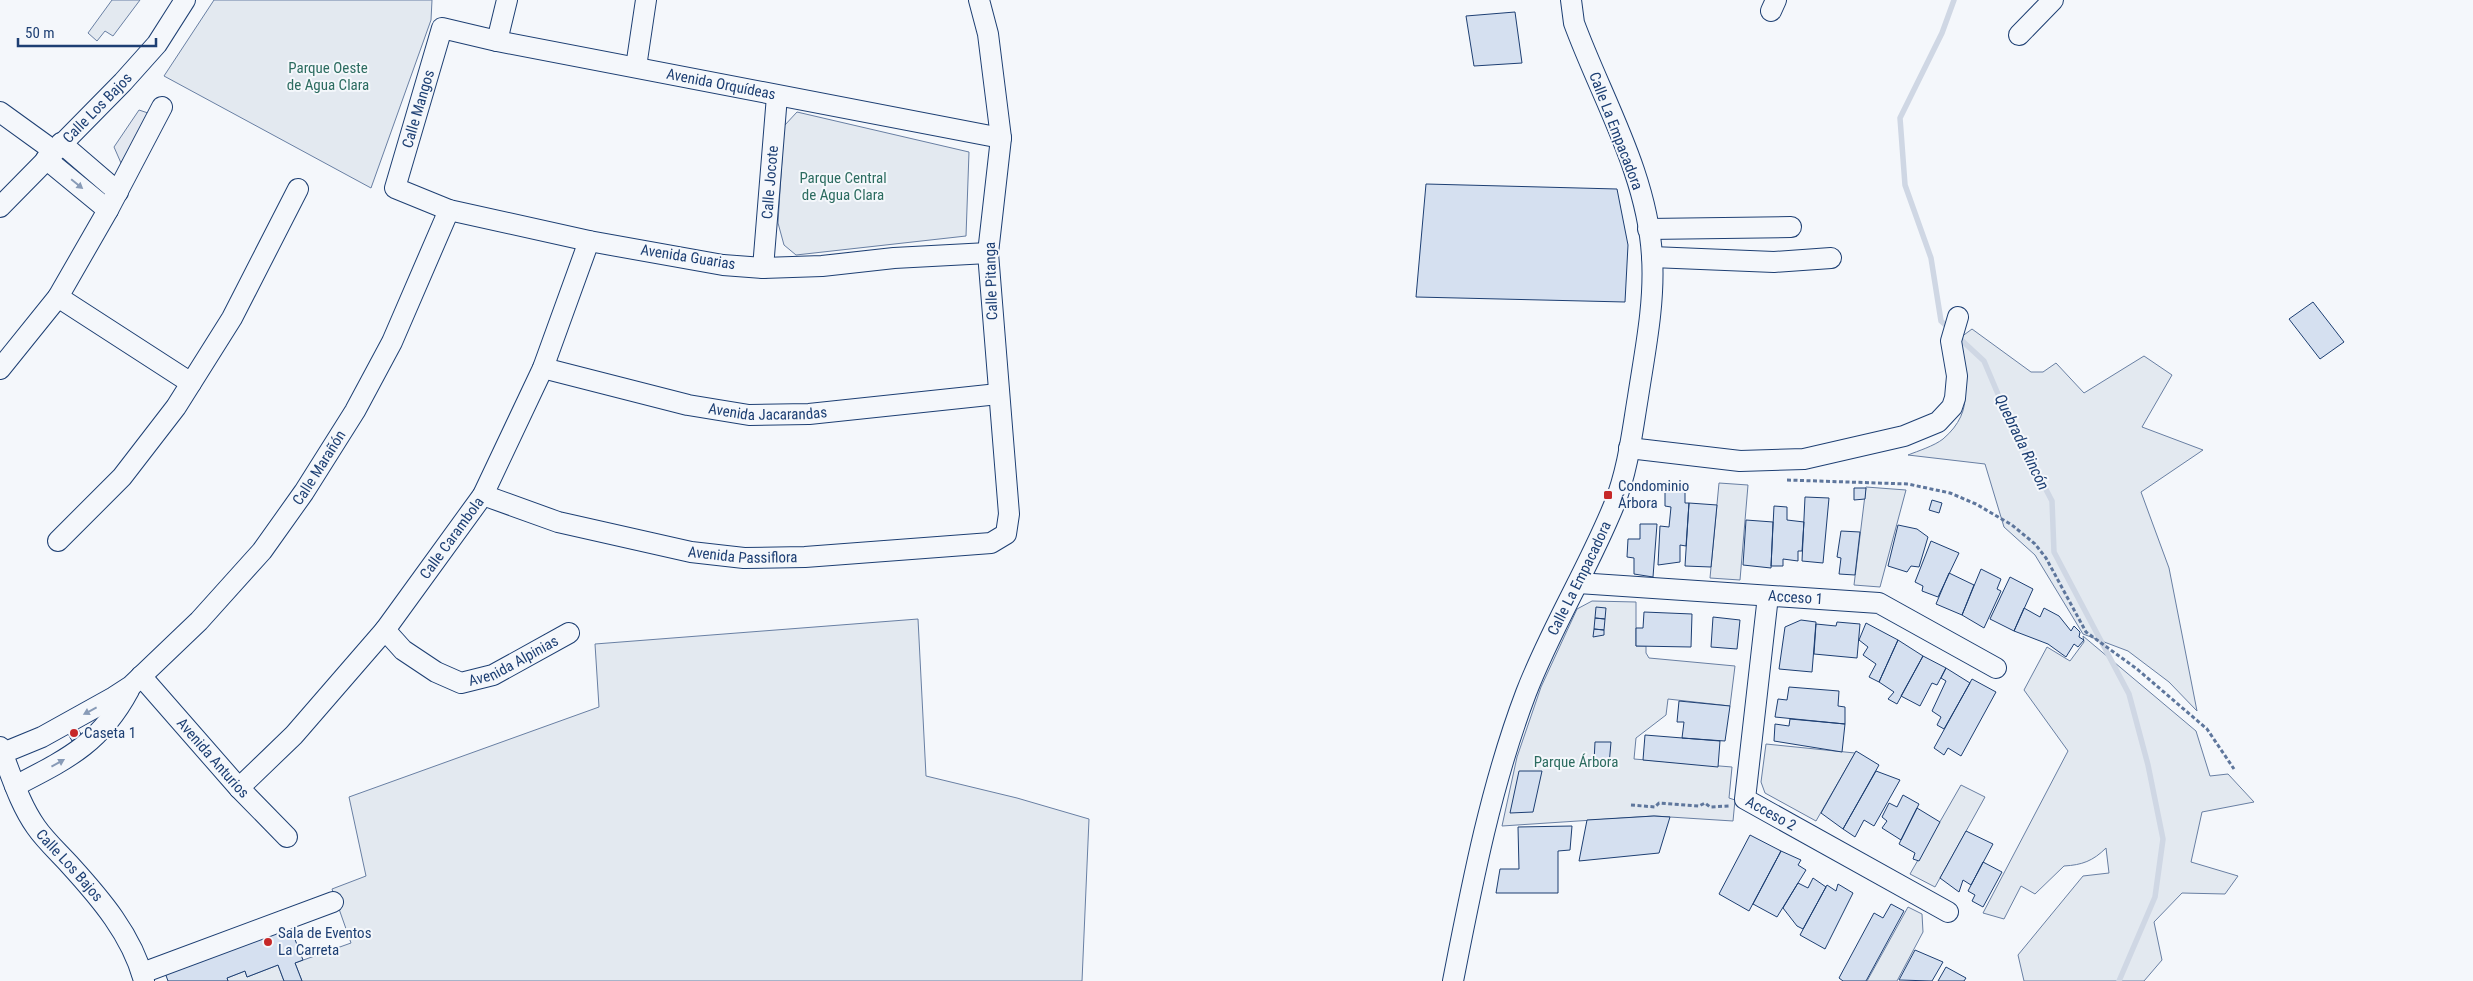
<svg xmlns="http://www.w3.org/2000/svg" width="2473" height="981" font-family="'Roboto Condensed',sans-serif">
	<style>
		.green { fill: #e3e9f0; stroke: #687fa3 }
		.parking { fill: #e3e8f0; stroke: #687fa3 }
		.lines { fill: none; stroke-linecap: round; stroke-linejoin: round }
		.stream { stroke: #cfd7e4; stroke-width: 5.5 }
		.building { fill: #d5e0f0; stroke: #1d3f73 }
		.minor-casing { stroke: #1d3f73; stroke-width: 22 }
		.path { stroke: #5e769c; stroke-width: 3; stroke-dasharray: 4 2.5; stroke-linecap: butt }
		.minor { stroke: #f4f7fb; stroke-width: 20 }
		.oneway { fill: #889bb7 }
		.poi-dot { fill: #c62828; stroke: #f4f7fb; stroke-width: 2 }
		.labels { text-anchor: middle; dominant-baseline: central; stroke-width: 4; stroke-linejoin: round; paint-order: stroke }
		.park-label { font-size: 15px; fill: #2c6c60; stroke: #f4f7fb }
		.street-label { font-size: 15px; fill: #1d3f73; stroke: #f4f7fb }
		.poi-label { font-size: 15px; fill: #1d3f73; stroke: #f4f7fb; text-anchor: start }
		.water-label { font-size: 16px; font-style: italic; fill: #1d3f73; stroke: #f4f7fb }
	</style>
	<rect width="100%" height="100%" fill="#f4f7fb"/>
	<path class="green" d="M112,0H140L113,36L105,31L97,41L88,33Z
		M214,0H432L431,20L371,188L164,76Z
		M797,112L969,152L966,236L796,255L784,245L778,223L784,126Z
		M1972,329L2031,372H2043L2056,363L2084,393L2144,356L2172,375L2142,427L2203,450L2141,492L2169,568L2197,711L2169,682L2128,651L2083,634L2035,555L2004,527L1985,464L1908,455C1918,451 1934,446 1943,439C1977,410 1965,379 1953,343Z
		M1719,483L1748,485L1740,580L1710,578Z
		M1866,487L1906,490L1880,587L1854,585Z
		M1592,601L1636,602V646H1646V653L1649,658L1735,666L1730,706L1668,699L1666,715L1636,738L1634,759L1732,767L1729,798L1735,800L1733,821L1654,816L1502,826L1517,757L1541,687L1577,609Z
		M918,619L926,776L1017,798L1089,819L1082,981H302L295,963L351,943L332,889L366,876L349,797L599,707L595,644Z
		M2083,636L2196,731L2210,776L2228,774L2254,802L2202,812L2191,862L2238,876L2225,894L2182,893L2154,922L2162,960L2144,981H2024L2018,955L2083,876L2109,873L2106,848C2093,861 2082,865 2064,866L2035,894L2021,886L2004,919L1983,913L2068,751L2024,690L2047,647L2070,661L2084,642Z
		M1766,744L1855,753L1816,821L1765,793L1761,782Z
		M1961,785L1985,797L1935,887L1910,874Z
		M1908,907L1922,914L1923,932L1897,981H1867Z
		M278,965L284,981H228L227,978L245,971L247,977Z"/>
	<path class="parking" d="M139,110L151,114L121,163L114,147Z"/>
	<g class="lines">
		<path class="stream" d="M1950,329L1941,321L1931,258L1905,185L1900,118L1942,33L1954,0
			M1957,336L1984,361L2006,413L2052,501L2054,552L2129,694L2148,765L2163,839L2155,897L2119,981"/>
	</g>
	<path class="building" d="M1515,12L1522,63L1474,66L1466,16Z
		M1426,184L1617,189L1628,245L1625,302L1416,297Z
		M2313,302L2344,342L2320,359L2289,319Z
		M1685,488V503H1689L1686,546L1680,545V562L1658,565L1660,526L1669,527L1671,507L1665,506V490Z
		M1854,488H1866L1865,499L1854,500Z
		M1805,497L1829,498L1823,563L1802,561Z
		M1932,500L1942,503L1939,513L1929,510Z
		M1689,503L1717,505L1711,567L1685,566Z
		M1774,506L1787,507V520L1804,522L1802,551H1798V561L1783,559V566H1771Z
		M1746,520L1773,522L1771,568L1743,565Z
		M1640,524H1657L1653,577L1634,574V558L1627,557L1628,539H1640Z
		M1898,525L1917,529L1928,537L1919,567L1911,566L1907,572L1888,566Z
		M1841,531L1860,532L1855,575L1839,574L1841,558L1837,557Z
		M1931,541L1959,553L1938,597L1922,591L1923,586L1915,582Z
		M1981,569L2001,579L1997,589L2001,591L1984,628L1962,615Z
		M1949,573L1974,585L1962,615L1936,604Z
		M2010,577L2033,589L2014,631L1990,619Z
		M1596,607L1606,608L1605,619L1595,618Z
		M2024,608L2040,617L2044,608L2059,616L2071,631L2074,626L2080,632L2079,637L2084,640L2078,647L2074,644L2066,657L2048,644L2014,631Z
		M1644,612L1692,614L1691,647L1636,646V628H1643Z
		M1713,617L1740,620L1737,649L1711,647Z
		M1595,618L1605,619L1604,630L1594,629Z
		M1801,620L1816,622L1812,672L1779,669L1785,627Z
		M1837,622L1860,624L1857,658L1814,654L1816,624L1836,626Z
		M1866,623L1898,640L1879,682L1869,677L1876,664L1863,655L1868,647L1859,640Z
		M1594,629L1604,630V635L1593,637Z
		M1898,640L1923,656L1897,704L1888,699L1894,692L1879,682Z
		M1923,656L1946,668L1937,685L1932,683L1920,706L1901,696Z
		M1946,668L1970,683L1944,729L1937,725L1941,717L1932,711L1946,681L1941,678Z
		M1972,679L1996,692L1961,756L1948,748L1944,755L1934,748Z
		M1789,687L1839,691L1838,706L1845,707V724L1775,717L1778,699L1787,700Z
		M1679,701L1730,706L1725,741L1682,738L1684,722H1677Z
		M1790,719L1845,724L1842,752L1774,741L1775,724L1789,726Z
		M76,725L82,736L72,741L66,730Z
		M1645,735L1720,741L1718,767L1643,760Z
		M1595,742H1611L1609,765L1594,762Z
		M1856,751L1879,765L1843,829L1821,813Z
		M1519,771H1542L1533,812L1510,813Z
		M1876,771L1900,780L1874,826L1864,820L1855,837L1843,829Z
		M1903,795L1919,804L1901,840L1882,828L1887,821L1882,817L1889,803L1897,807Z
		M1917,808L1940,822L1919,861L1913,859L1915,853L1899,844Z
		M1654,816L1670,817L1659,853L1579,861L1587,820Z
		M1572,826L1570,850L1558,851V893H1496L1500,869H1519L1518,827Z
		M1966,831L1993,844L1971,885L1963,880L1959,892L1940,878Z
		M1750,835L1781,851L1749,911L1719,894Z
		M1781,851L1801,860L1798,865L1806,870L1777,917L1753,904Z
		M1983,862L2002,872L1983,907L1972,901L1975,895L1968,891Z
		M1813,878L1826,887L1803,929L1797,926L1783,908L1798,883L1808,888Z
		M1838,884L1853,893L1825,949L1800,935L1827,885L1836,891Z
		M1891,904L1904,911L1866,981H1843L1839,978L1874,913L1883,918Z
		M289,924L303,960L295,963L302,981H284L278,965L247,977L245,971L227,978L228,981H168L164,970Z
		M1915,950L1943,962L1932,981L1899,980Z
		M1946,967L1966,978L1964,981H1938Z"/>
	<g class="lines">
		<g class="minor-casing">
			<g id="minor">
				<path d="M1771,11L1776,0"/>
				<path d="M2019,35L2053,0"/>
				<path d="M497,41L507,0"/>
				<path d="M636,67L646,0"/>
				<path d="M0,112L54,151"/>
				<path d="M61,143L118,192"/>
				<path d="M46,159L108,210"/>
				<path id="s1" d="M0,207L123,82L157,44L185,0"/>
				<path d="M1648,229L1791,227"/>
				<path id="s2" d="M988,253L894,258L822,266L763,268L723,265L589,241L449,210L395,188L442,28L497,41L1001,138"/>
				<path d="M1652,257L1774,262L1831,258"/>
				<path id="s3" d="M763,268L777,96"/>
				<path d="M58,297L191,383"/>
				<path id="s4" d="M543,368L688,405L749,415L809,414L998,394"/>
				<path d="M0,369L58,297L108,210L162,107"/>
				<path d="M1629,448L1740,461L1804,459L1904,436L1938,422L1952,407L1955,398L1957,376L1951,341L1958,317"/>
				<path id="s5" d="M483,495L558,522L691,552L744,558L805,557L991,543L1006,534L1009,514L988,253L1001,138L988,34L979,0"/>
				<path d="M58,541L122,477L176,407L232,318L298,189"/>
				<path id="s6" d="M1578,583L1879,603L1996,668"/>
				<path id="s7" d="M1768,596L1745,799L1948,912"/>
				<path id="s8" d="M385,630L403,650L436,672L461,683L493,675L569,633"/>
				<path id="s9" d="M141,676L239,788L287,837"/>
				<path id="s10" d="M0,747C11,774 19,803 36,827C45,840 58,852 69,864C100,898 132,935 144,981"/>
				<path id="s11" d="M3,753L42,737L114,697L131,686L199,621L262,551L304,492L355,411L392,342L449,210"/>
				<path d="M15,786C67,759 100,744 129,690"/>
				<path id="s12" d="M239,788L294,735L385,630L483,495L543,368L589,241"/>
				<path d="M142,973L333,902"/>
				<path id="s13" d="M1453,981C1472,884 1491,785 1526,693C1551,628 1588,569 1614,505C1628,470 1632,433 1638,397C1645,351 1655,303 1652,256C1647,173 1602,99 1574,23L1571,0"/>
			</g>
		</g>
		<path class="path" d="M1787,480L1908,484L1950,493L1976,504L2012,525L2035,544L2046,558L2086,632L2137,669L2207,729L2234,769
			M1631,805L1655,807L1659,803L1699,806L1705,803L1710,807L1729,806"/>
		<use href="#minor" class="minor"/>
	</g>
	<defs><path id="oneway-solid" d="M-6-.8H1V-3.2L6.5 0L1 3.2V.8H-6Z" transform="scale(1.25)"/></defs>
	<g class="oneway">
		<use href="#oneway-solid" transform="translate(77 184) rotate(39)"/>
		<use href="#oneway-solid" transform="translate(90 711) rotate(152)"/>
		<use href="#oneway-solid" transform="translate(58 763) rotate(-29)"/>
	</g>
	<g class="poi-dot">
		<rect x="1603" y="490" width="10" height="10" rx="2.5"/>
		<circle cx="74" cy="733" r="5"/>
		<circle cx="268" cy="942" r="5"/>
	</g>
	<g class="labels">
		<g class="park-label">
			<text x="328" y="68">Parque Oeste<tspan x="328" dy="17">de Agua Clara</tspan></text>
			<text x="843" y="178">Parque Central<tspan x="843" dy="17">de Agua Clara</tspan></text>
			<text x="1576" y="762">Parque Árbora</text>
		</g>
		<g class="street-label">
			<text stroke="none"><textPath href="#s2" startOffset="1055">Avenida Orquídeas</textPath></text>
			<text stroke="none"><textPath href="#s1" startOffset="139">Calle Los Bajos</textPath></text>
			<text stroke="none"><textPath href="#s2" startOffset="686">Calle Mangos</textPath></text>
			<text transform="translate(1616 131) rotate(69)">Calle La Empacadora</text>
			<text stroke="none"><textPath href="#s3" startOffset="86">Calle Jocote</textPath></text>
			<text transform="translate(688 257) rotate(9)">Avenida Guarias</text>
			<text transform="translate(991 281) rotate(-92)">Calle Pitanga</text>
			<text stroke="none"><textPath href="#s4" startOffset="230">Avenida Jacarandas</textPath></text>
			<text stroke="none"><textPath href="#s11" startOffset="434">Calle Marañón</textPath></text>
			<text stroke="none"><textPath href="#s12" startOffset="329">Calle Carambola</textPath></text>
			<text stroke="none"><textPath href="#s5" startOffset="268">Avenida Passiflora</textPath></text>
			<text stroke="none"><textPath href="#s13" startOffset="424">Calle La Empacadora</textPath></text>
			<text stroke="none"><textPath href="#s6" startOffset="218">Acceso 1</textPath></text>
			<text stroke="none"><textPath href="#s8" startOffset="151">Avenida Alpinias</textPath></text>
			<text stroke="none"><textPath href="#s9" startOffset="109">Avenida Anturios</textPath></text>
			<text stroke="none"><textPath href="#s7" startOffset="234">Acceso 2</textPath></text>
			<text stroke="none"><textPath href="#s10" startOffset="139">Calle Los Bajos</textPath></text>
		</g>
		<g class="poi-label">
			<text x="1618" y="486">Condominio<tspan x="1618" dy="17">Árbora</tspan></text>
			<text x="84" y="733">Caseta 1</text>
			<text x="278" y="933">Sala de Eventos<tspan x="278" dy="17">La Carreta</tspan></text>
		</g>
		<g class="water-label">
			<text transform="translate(2022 442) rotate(64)">Quebrada Rincón</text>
		</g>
	</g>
	<path d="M18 38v8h138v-8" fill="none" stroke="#1d3f73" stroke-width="2.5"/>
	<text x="25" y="38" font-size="15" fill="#1d3f73" stroke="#f4f7fb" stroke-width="4" paint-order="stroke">50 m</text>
</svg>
